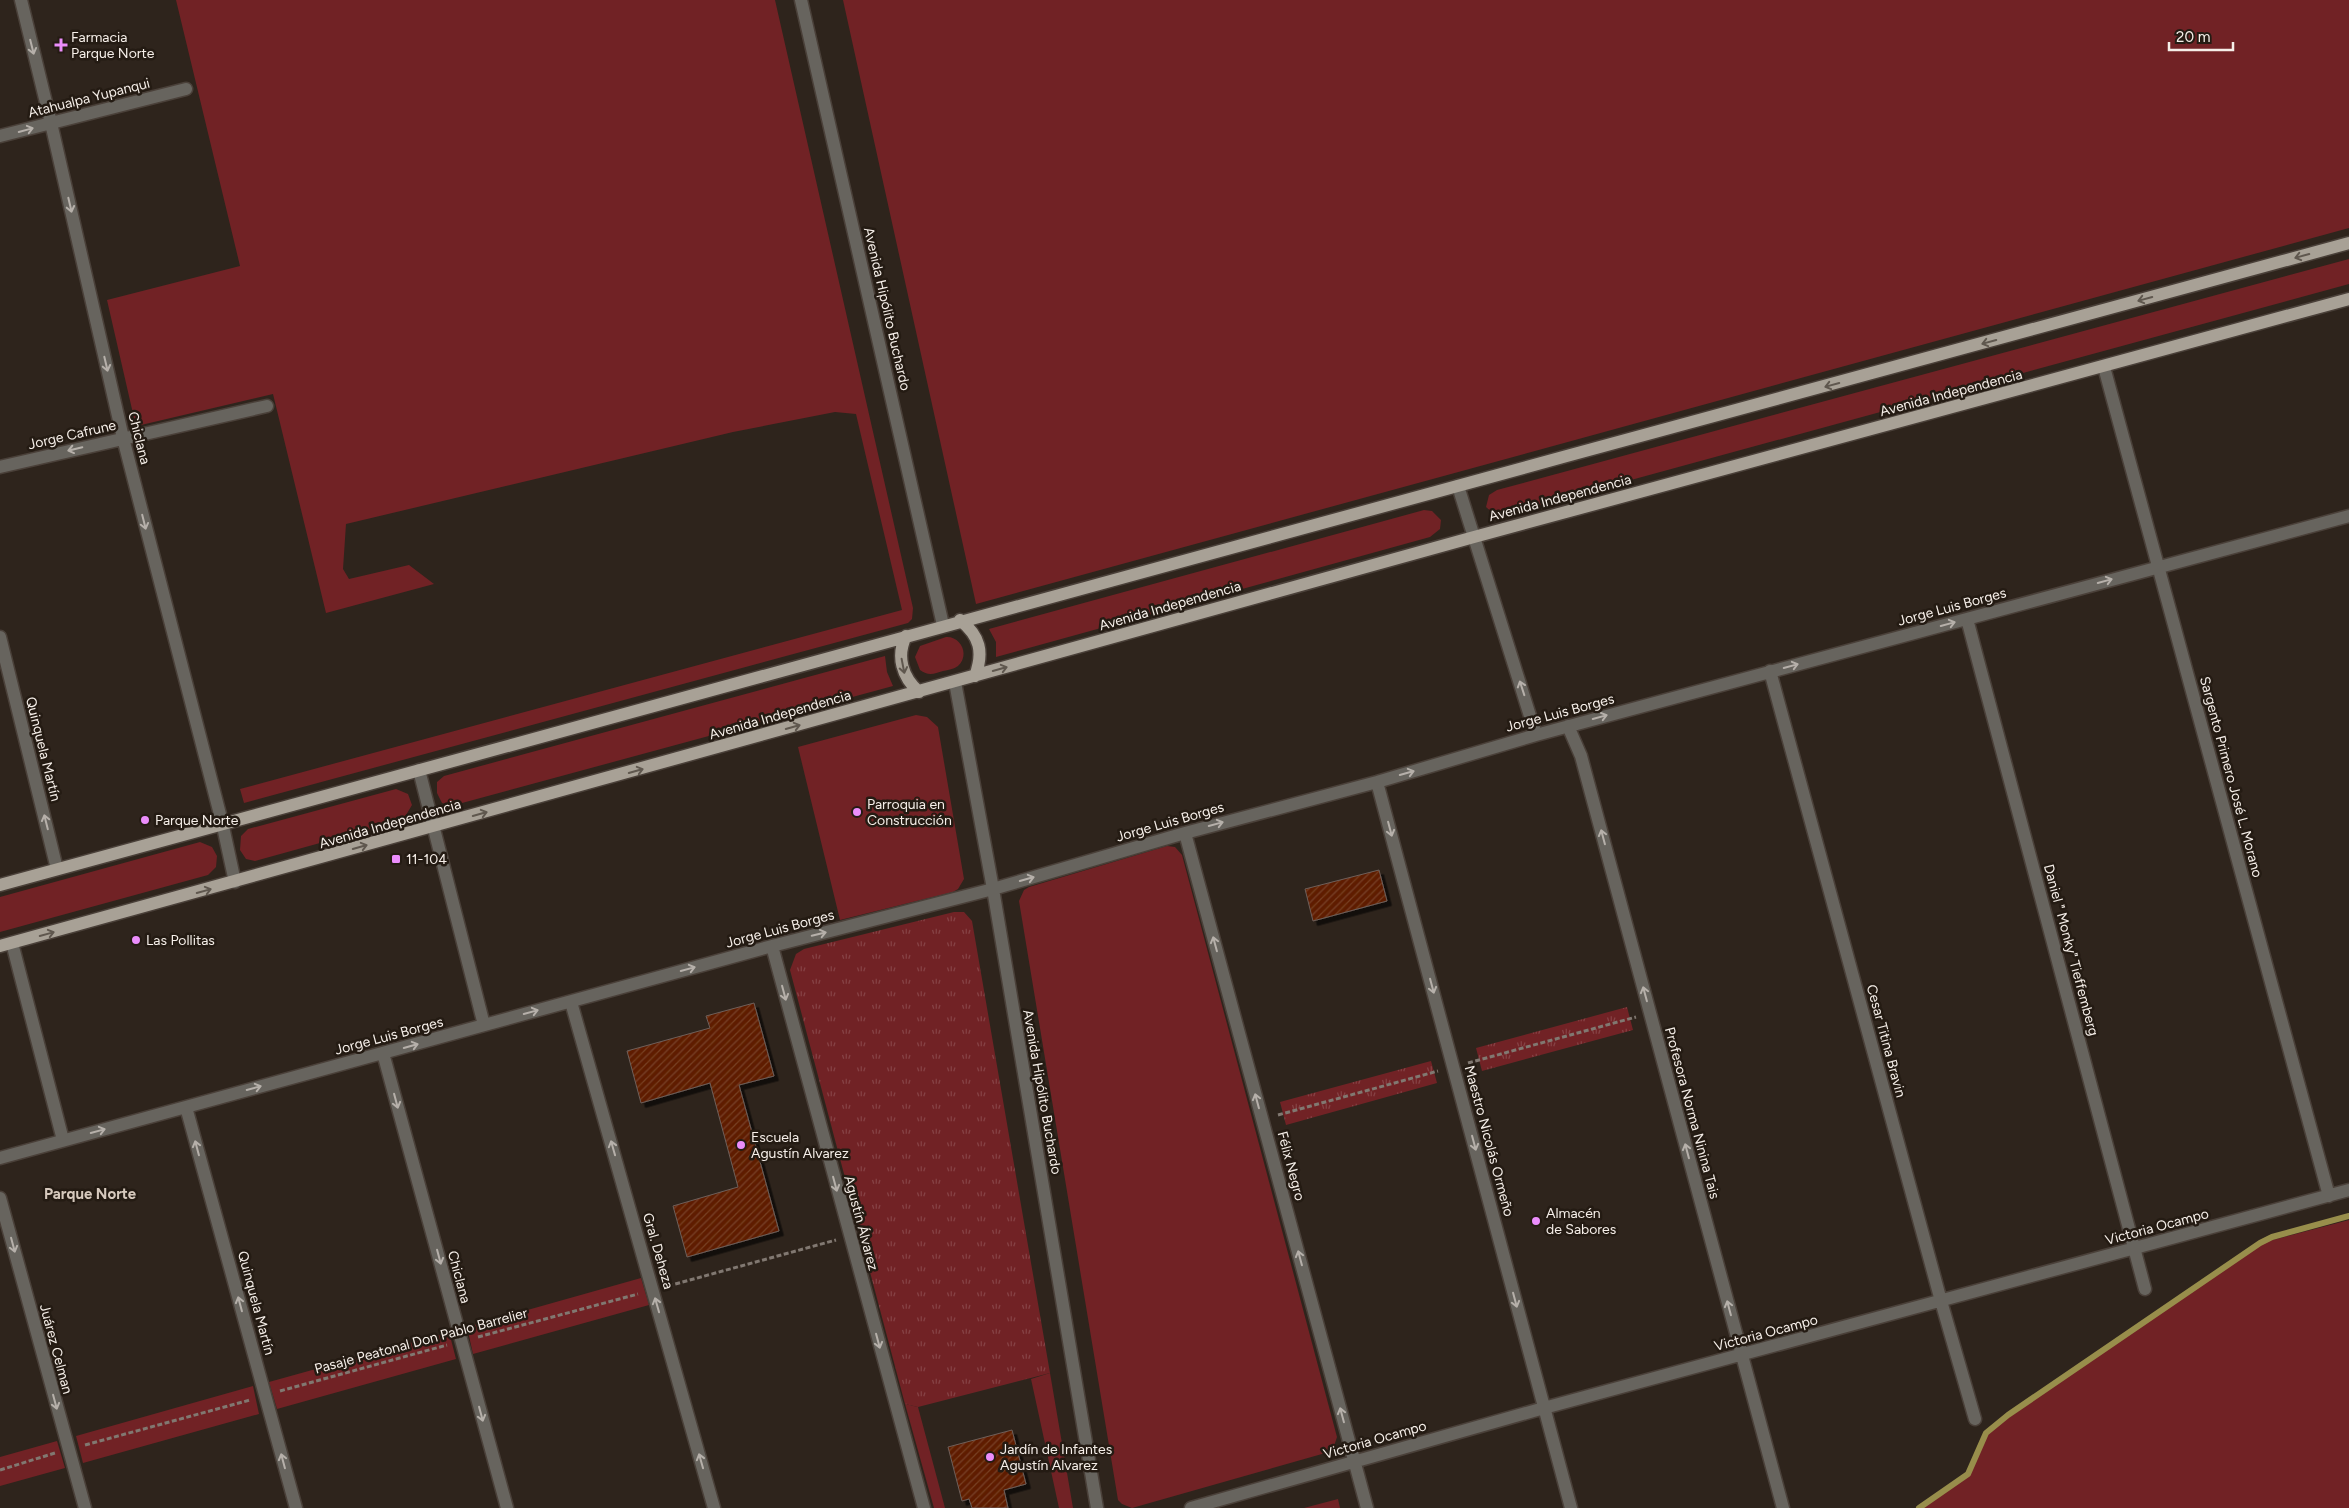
<svg xmlns="http://www.w3.org/2000/svg" width="2349" height="1508" font-family="Figtree,sans-serif">
	<style>
		.green { fill: #712225 }
		.park { fill: url(#park-tufts) }
		.lines { fill: none; stroke-linecap: round; stroke-linejoin: round }
		.stream { stroke: #988e4b; stroke-width: 6 }
		.building { fill: url(#building-hatch); stroke: #6e5f5a; filter: url(#shadow) }
		.minor-casing { stroke: #4a4039; stroke-width: 15 }
		.major-casing { stroke: #4a4039; stroke-width: 15 }
		.path { stroke: #817871; stroke-width: 3; stroke-dasharray: 5 2.5; stroke-linecap: butt }
		.minor { stroke: #67645e; stroke-width: 12 }
		.major { stroke: #a8a196; stroke-width: 12 }
		.oneway { stroke: #b6b0aa }
		.oneway2 { stroke: #5f574e }
		.poi-dot { fill: #eb8dfb; stroke: #241b13; stroke-width: 2 }
		.labels { text-anchor: middle; dominant-baseline: central; stroke-width: 5; stroke-linejoin: round; paint-order: stroke }
		.poi-label { font-size: 14px; fill: #f6efe9; stroke: #241b13; text-anchor: start }
		.street-label { font-size: 14px; fill: #f6efe9; stroke: #241b13 }
		.neighbourhood-label { font-size: 15px; font-weight: bold; fill: #d6c9bd; stroke: #241b13 }
	</style>
	<defs>
		<pattern id="park-tufts" width="24" height="20" patternUnits="userSpaceOnUse" patternTransform="scale(1.25)"><rect width="24" height="20" fill="#712225"/><path d="M3 7l-1-3M5 7V3M7 7l1-3M15 17l-1-3M17 17v-4M19 17l1-3" fill="none" stroke="#864245"/></pattern>
		<pattern id="building-hatch" width="6" height="6" patternUnits="userSpaceOnUse" patternTransform="scale(1.25)"><rect width="6" height="6" fill="#5f1e00"/><path d="M-1 1l2-2M0 6l6-6M5 7l2-2" fill="none" stroke="#773f25"/></pattern>
		<filter id="shadow"><feDropShadow dx="4.5" dy="4.5" stdDeviation="0" flood-color="#0009"/></filter>
	</defs>
	<rect width="100%" height="100%" fill="#2e241c"/>
	<path class="green" d="M176,0H775L913,608L912,619L908,623L244,803L240,789L902,610L856,414L835,412L733,432L346,524L343,569L349,579L409,565L434,584L326,613L273,394L141,425L134,418L107,300L240,266Z
		M843,0H2349V228L976,604Z
		M2349,259V284L1503,515L1494,514L1486,507L1489,495L1497,490Z
		M1424,510L1432,511L1441,520L1440,529L1430,537L996,657V642L989,629Z
		M946,637C961,636 970,655 958,666C954,669 948,670 943,671C934,674 928,676 920,670L915,657L920,646Z
		M885,656L887,672L893,686L451,806L442,803L437,793V782L444,776Z
		M916,715L927,717L938,727L964,879L958,889L953,892L840,920L798,747Z
		M396,789L408,794L412,805L403,820L255,861L246,859L240,850L241,836L248,829Z
		M200,842L212,847L217,856L216,867L208,875L0,932V897Z
		M1167,846L1175,847L1182,855L1337,1437L1333,1449L1329,1452L1132,1508L1122,1504L1118,1500L1019,901L1024,890L1029,887Z
		M2349,1220V1508H1918L1968,1474L1986,1433L2265,1242Z
		M641,1278L649,1305L473,1354L467,1327Z
		M449,1332L456,1359L277,1409L269,1382Z
		M1050,1373L1073,1508H1059L1031,1379Z
		M253,1386L259,1414L83,1463L76,1436Z
		M905,1404L918,1407L945,1508H934Z
		M57,1441L65,1468L0,1486V1457Z
		M1338,1499L1340,1508H1304Z"/>
	<path class="park" d="M954,912H964L972,921L1050,1373L918,1407L905,1404L790,970L796,954L804,949Z
		M1627,1007L1633,1030L1482,1071L1476,1048Z
		M1431,1061L1437,1083L1286,1125L1280,1102Z"/>
	<g class="lines">
		<path class="stream" d="M1919,1508L1968,1474L1986,1433L2008,1415L2260,1243L2272,1237L2349,1216"/>
	</g>
	<path class="building" d="M1379,870L1387,901L1313,921L1305,889Z
		M754,1003L774,1076L739,1085L779,1231L687,1257L673,1206L738,1187L710,1083L641,1103L627,1051L710,1028L706,1016Z
		M1012,1430L1026,1484L1004,1490L1008,1508H972L969,1499L962,1501L948,1447Z"/>
	<g class="lines">
		<g class="minor-casing">
			<path id="minor" d="M21,0L51,123L123,438L222,822L235,882
				M801,0L943,625
				M0,136L186,89
				M2104,367L2329,1196
				M0,467L267,406
				M1458,486L1536,735
				M1967,619L2145,1289
				M0,637L57,869
				M1770,671L1941,1301L1975,1419
				M955,682L993,889L1097,1508
				M1568,726L1581,756L1783,1508
				M419,770L484,1025
				M1377,782L1571,1508
				M1185,833L1367,1508
				M12,943L63,1140
				M772,946L924,1508
				M571,1002L714,1508
				M383,1053L507,1508
				M186,1107L296,1508
				M0,1158L772,946L993,889L1185,833L1377,782L1536,735L2349,516
				M0,1198L85,1508
				M1191,1508L1544,1408L2349,1190"/>
		</g>
		<g class="major-casing">
			<path id="major" d="M960,620C980,636 984,652 975,676
				M906,636C896,656 902,677 919,692
				M0,885C782,668 1566,457 2349,243
				M0,946L1474,537L2349,299"/>
		</g>
		<path class="path" d="M1468,1063L1636,1017
			M1278,1115L1438,1071
			M668,1286L836,1240
			M478,1337L638,1294
			M280,1391L447,1345
			M85,1445L250,1400
			M0,1470L55,1453"/>
		<use href="#minor" class="minor"/>
		<use href="#major" class="major"/>
	</g>
	<defs><path id="oneway-shaft" d="M-6 0H5M1.5-3L5.5 0L1.5 3" fill="none" stroke-width="1.6" stroke-linecap="round" stroke-linejoin="round" transform="scale(1.25)"/></defs>
	<g class="oneway">
		<use href="#oneway-shaft" transform="translate(32 47) rotate(76)"/>
		<use href="#oneway-shaft" transform="translate(26 130) rotate(-15)"/>
		<use href="#oneway-shaft" transform="translate(70 205) rotate(77)"/>
		<use href="#oneway-shaft" transform="translate(106 364) rotate(77)"/>
		<use href="#oneway-shaft" transform="translate(75 449) rotate(167)"/>
		<use href="#oneway-shaft" transform="translate(144 522) rotate(76)"/>
		<use href="#oneway-shaft" transform="translate(2105 581) rotate(-15)"/>
		<use href="#oneway-shaft" transform="translate(1948 624) rotate(-15)"/>
		<use href="#oneway-shaft" transform="translate(1791 666) rotate(-15)"/>
		<use href="#oneway-shaft" transform="translate(1522 688) rotate(-108)"/>
		<use href="#oneway-shaft" transform="translate(1600 717) rotate(-15)"/>
		<use href="#oneway-shaft" transform="translate(1407 773) rotate(-16)"/>
		<use href="#oneway-shaft" transform="translate(46 822) rotate(-104)"/>
		<use href="#oneway-shaft" transform="translate(1216 824) rotate(-15)"/>
		<use href="#oneway-shaft" transform="translate(1390 829) rotate(75)"/>
		<use href="#oneway-shaft" transform="translate(1603 837) rotate(-105)"/>
		<use href="#oneway-shaft" transform="translate(1027 879) rotate(-16)"/>
		<use href="#oneway-shaft" transform="translate(819 934) rotate(-14)"/>
		<use href="#oneway-shaft" transform="translate(1215 944) rotate(-105)"/>
		<use href="#oneway-shaft" transform="translate(688 969) rotate(-15)"/>
		<use href="#oneway-shaft" transform="translate(1432 986) rotate(75)"/>
		<use href="#oneway-shaft" transform="translate(784 993) rotate(75)"/>
		<use href="#oneway-shaft" transform="translate(1645 994) rotate(-105)"/>
		<use href="#oneway-shaft" transform="translate(531 1012) rotate(-15)"/>
		<use href="#oneway-shaft" transform="translate(411 1046) rotate(-16)"/>
		<use href="#oneway-shaft" transform="translate(254 1088) rotate(-15)"/>
		<use href="#oneway-shaft" transform="translate(396 1101) rotate(75)"/>
		<use href="#oneway-shaft" transform="translate(1257 1101) rotate(-105)"/>
		<use href="#oneway-shaft" transform="translate(98 1131) rotate(-15)"/>
		<use href="#oneway-shaft" transform="translate(1474 1143) rotate(75)"/>
		<use href="#oneway-shaft" transform="translate(197 1148) rotate(-105)"/>
		<use href="#oneway-shaft" transform="translate(613 1148) rotate(-106)"/>
		<use href="#oneway-shaft" transform="translate(1687 1151) rotate(-105)"/>
		<use href="#oneway-shaft" transform="translate(835 1184) rotate(75)"/>
		<use href="#oneway-shaft" transform="translate(13 1245) rotate(75)"/>
		<use href="#oneway-shaft" transform="translate(439 1257) rotate(75)"/>
		<use href="#oneway-shaft" transform="translate(1300 1258) rotate(-105)"/>
		<use href="#oneway-shaft" transform="translate(1515 1300) rotate(75)"/>
		<use href="#oneway-shaft" transform="translate(240 1304) rotate(-105)"/>
		<use href="#oneway-shaft" transform="translate(657 1305) rotate(-106)"/>
		<use href="#oneway-shaft" transform="translate(1729 1308) rotate(-105)"/>
		<use href="#oneway-shaft" transform="translate(878 1341) rotate(75)"/>
		<use href="#oneway-shaft" transform="translate(55 1402) rotate(75)"/>
		<use href="#oneway-shaft" transform="translate(481 1414) rotate(75)"/>
		<use href="#oneway-shaft" transform="translate(1342 1415) rotate(-105)"/>
		<use href="#oneway-shaft" transform="translate(283 1461) rotate(-105)"/>
		<use href="#oneway-shaft" transform="translate(701 1461) rotate(-106)"/>
	</g>
	<g class="oneway2">
		<use href="#oneway-shaft" transform="translate(2302 256) rotate(165)"/>
		<use href="#oneway-shaft" transform="translate(2145 299) rotate(165)"/>
		<use href="#oneway-shaft" transform="translate(1989 342) rotate(165)"/>
		<use href="#oneway-shaft" transform="translate(1832 385) rotate(165)"/>
		<use href="#oneway-shaft" transform="translate(903 666) rotate(79)"/>
		<use href="#oneway-shaft" transform="translate(1000 669) rotate(-16)"/>
		<use href="#oneway-shaft" transform="translate(793 727) rotate(-16)"/>
		<use href="#oneway-shaft" transform="translate(636 771) rotate(-16)"/>
		<use href="#oneway-shaft" transform="translate(480 814) rotate(-16)"/>
		<use href="#oneway-shaft" transform="translate(360 847) rotate(-16)"/>
		<use href="#oneway-shaft" transform="translate(204 891) rotate(-15)"/>
		<use href="#oneway-shaft" transform="translate(47 934) rotate(-15)"/>
	</g>
	<g class="poi-dot">
		<path d="M58.5 37.5h5v5h5v5h-5v5h-5v-5h-5v-5h5z"/>
		<circle cx="857" cy="812" r="5"/>
		<circle cx="145" cy="820" r="5"/>
		<rect x="391" y="854" width="10" height="10" rx="2.5"/>
		<circle cx="136" cy="940" r="5"/>
		<circle cx="741" cy="1145" r="5"/>
		<circle cx="1536" cy="1221" r="5"/>
		<circle cx="990" cy="1457" r="5"/>
	</g>
	<g class="labels">
		<g class="poi-label">
			<text x="71" y="37">Farmacia<tspan x="71" dy="16">Parque Norte</tspan></text>
			<text x="867" y="804">Parroquia en<tspan x="867" dy="16">Construcción</tspan></text>
			<text x="155" y="820">Parque Norte</text>
			<text x="406" y="859">11-104</text>
			<text x="146" y="940">Las Pollitas</text>
			<text x="751" y="1137">Escuela<tspan x="751" dy="16">Agustín Alvarez</tspan></text>
			<text x="1546" y="1213">Almacén<tspan x="1546" dy="16">de Sabores</tspan></text>
			<text x="1000" y="1449">Jardín de Infantes<tspan x="1000" dy="16">Agustín Alvarez</tspan></text>
		</g>
		<g class="street-label">
			<text transform="translate(89 98) rotate(-14)">Atahualpa Yupanqui</text>
			<text transform="translate(887 309) rotate(77)">Avenida Hipólito Buchardo</text>
			<text transform="translate(1951 393) rotate(-15)">Avenida Independencia</text>
			<text transform="translate(72 435) rotate(-13)">Jorge Cafrune</text>
			<text transform="translate(139 438) rotate(76)">Chiclana</text>
			<text transform="translate(1560 498) rotate(-15)">Avenida Independencia</text>
			<text transform="translate(1170 606) rotate(-16)">Avenida Independencia</text>
			<text transform="translate(1952 607) rotate(-15)">Jorge Luis Borges</text>
			<text transform="translate(1560 713) rotate(-15)">Jorge Luis Borges</text>
			<text transform="translate(780 715) rotate(-16)">Avenida Independencia</text>
			<text transform="translate(43 749) rotate(76)">Quinquela Martín</text>
			<text transform="translate(2231 777) rotate(75)">Sargento Primero José L. Morano</text>
			<text transform="translate(1170 822) rotate(-16)">Jorge Luis Borges</text>
			<text transform="translate(390 824) rotate(-16)">Avenida Independencia</text>
			<text transform="translate(780 929) rotate(-15)">Jorge Luis Borges</text>
			<text transform="translate(2071 950) rotate(75)">Daniel " Monky" Tieffemberg</text>
			<text transform="translate(389 1036) rotate(-15)">Jorge Luis Borges</text>
			<text transform="translate(1886 1041) rotate(75)">Cesar Titina Bravin</text>
			<text transform="translate(1042 1092) rotate(80)">Avenida Hipólito Buchardo</text>
			<text transform="translate(1692 1113) rotate(75)">Profesora Norma Ninina Tais</text>
			<text transform="translate(1489 1141) rotate(75)">Maestro Nicolás Ormeño</text>
			<text transform="translate(1291 1166) rotate(75)">Félix Negro</text>
			<text transform="translate(861 1223) rotate(75)">Agustín Álvarez</text>
			<text transform="translate(2157 1227) rotate(-15)">Victoria Ocampo</text>
			<text transform="translate(658 1251) rotate(74)">Gral. Deheza</text>
			<text transform="translate(459 1277) rotate(75)">Chiclana</text>
			<text transform="translate(256 1303) rotate(75)">Quinquela Martín</text>
			<text transform="translate(1766 1333) rotate(-15)">Victoria Ocampo</text>
			<text transform="translate(421 1341) rotate(-15)">Pasaje Peatonal Don Pablo Barrelier</text>
			<text transform="translate(56 1349) rotate(75)">Juárez Celman</text>
			<text transform="translate(1375 1440) rotate(-16)">Victoria Ocampo</text>
		</g>
		<g class="neighbourhood-label">
			<text x="90" y="1194">Parque Norte</text>
		</g>
	</g>
	<path d="M2169 42v8h64v-8" fill="none" stroke="#f6efe9" stroke-width="2.5"/>
	<text x="2176" y="42" font-size="15" fill="#f6efe9" stroke="#241b13" stroke-width="4" paint-order="stroke">20 m</text>
</svg>
